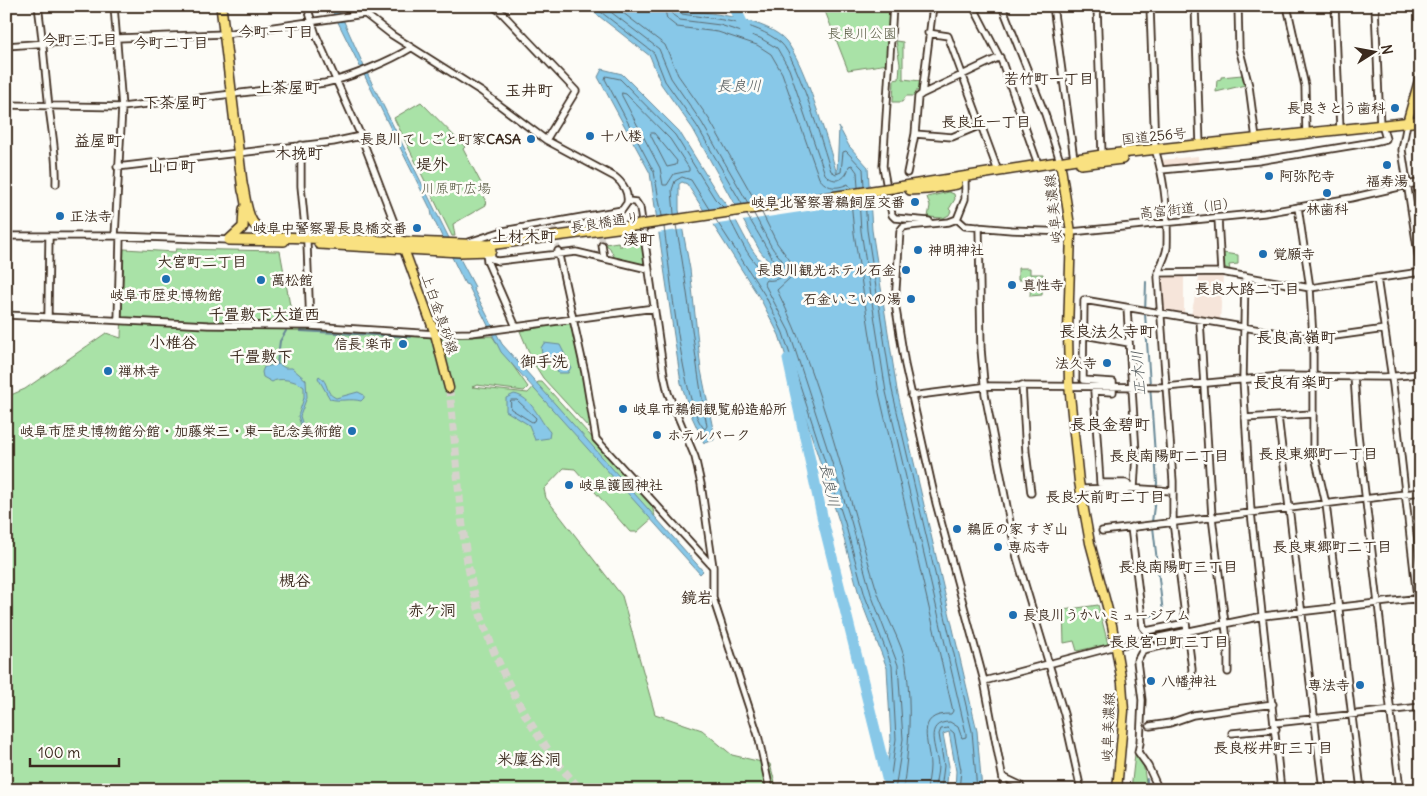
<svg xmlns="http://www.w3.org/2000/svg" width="1427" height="796" font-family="Delius,'Klee One',sans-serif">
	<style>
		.built { fill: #f6e5da }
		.green { fill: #a9e2a7; stroke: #728662 }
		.water { fill: #88c8e8; stroke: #698997 }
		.pier { fill: #fdfcf7 }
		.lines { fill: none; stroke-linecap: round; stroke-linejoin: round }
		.shore { stroke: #5a696f; stroke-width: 1 }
		.stream { stroke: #698997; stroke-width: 2 }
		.river { stroke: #88c8e8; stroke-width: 11 }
		.minor-tunnel { stroke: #d6d2cc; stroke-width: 5.5; stroke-dasharray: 5.5 3; stroke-linecap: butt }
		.major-tunnel { stroke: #d6d2cc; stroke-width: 8; stroke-dasharray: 8 4; stroke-linecap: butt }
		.minor-casing { stroke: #3b2a1e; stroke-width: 9 }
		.major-casing { stroke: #3b2a1e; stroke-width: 11 }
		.highway-casing { stroke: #3b2a1e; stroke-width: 12 }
		.minor { stroke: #fdfcf7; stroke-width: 5.5 }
		.major { stroke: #f9e181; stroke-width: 8 }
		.highway { stroke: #f9e181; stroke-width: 9 }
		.highway-bridge-casing { stroke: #3b2a1e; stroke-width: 12; stroke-linecap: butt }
		.highway-bridge { stroke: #f9e181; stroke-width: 9 }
		.poi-dot { fill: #1f6fb2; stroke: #fdfcf7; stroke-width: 2 }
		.labels { text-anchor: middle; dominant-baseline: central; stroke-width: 5; stroke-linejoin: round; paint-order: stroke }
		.park-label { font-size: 14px; fill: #565840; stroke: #fdfcf7 }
		.poi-label { font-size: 14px; font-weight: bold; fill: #3b2a1e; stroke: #fdfcf7; text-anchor: start }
		.street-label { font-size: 14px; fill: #3b2a1e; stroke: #fdfcf7 }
		.neighbourhood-label { font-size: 15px; font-weight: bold; fill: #3b2a1e; stroke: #fdfcf7 }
		.water-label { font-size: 15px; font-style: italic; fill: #52595b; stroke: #fdfcf7 }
		.quarter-label { font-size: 16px; font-weight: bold; fill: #3b2a1e; stroke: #fdfcf7 }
	</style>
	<rect width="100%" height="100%" fill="#fdfcf7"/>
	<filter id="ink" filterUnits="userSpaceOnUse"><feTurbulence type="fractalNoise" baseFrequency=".02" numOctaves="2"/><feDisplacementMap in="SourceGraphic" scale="10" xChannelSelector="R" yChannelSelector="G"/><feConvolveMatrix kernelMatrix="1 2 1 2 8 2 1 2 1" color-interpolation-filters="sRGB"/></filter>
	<g filter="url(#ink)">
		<path class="built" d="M1198,156L1199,166L1163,169L1162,160Z
			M1200,274L1223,276L1220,321L1191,315Z
			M1184,275V315L1164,312L1162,276Z"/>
		<path class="green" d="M823,6H889L888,64L848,70Z
			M896,41L903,42V79L921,81L920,91H916L915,96H906L902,102H893L894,80L899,79L900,64Z
			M1242,75L1245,85L1216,92L1217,80L1221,79V77Z
			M421,102L465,147L463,149L482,185L486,205L453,224L455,236H452L394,118Z
			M949,192L954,194L955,199L949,209L951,211L949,215L943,218L928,217L930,206L927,197Z
			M637,240L638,244H643L645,261L642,264L614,257L610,248L605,244L618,242L619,246H622V242Z
			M124,249L175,252L176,249L280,251L294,327L469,337L492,336L528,387L524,391L477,385L472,387L528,393L538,382H542L651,503L655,516L637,532H630L575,469L564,468L544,489L546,498L622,596L655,714L702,730L732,755L770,764L777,790H6V397L25,389L106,333L121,338Z
			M1222,253L1238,255V264L1229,265L1230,270L1224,267Z
			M1018,268H1030V274H1043L1042,295L1030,296L1031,280H1018Z
			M568,322L572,325L593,426L589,428L543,378L534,364L520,331Z
			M1098,605L1108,644L1077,651L1074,641L1064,643L1063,610Z
			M1135,754L1143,762L1147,790H1131Z"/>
		<path class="water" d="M330,6H337L367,73L448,236L475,287L473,288L502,344L703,571L700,574L501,352L468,285L465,284L432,216L431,210Z
			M586,6H680L684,10C710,12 769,20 786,41C805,64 828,143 837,174L839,127L849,146L868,167L872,230L897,390L977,731L982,790H955L956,771L949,732L943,734L949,766L946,790H884L891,739L887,668L860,598L840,524L779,335L761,300L687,184L682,182L679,184V210L690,269L701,370L714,434V440L704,443L692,417L681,383L650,173L598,77L602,69L622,74L679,131L719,196C740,218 745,251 771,270L773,267L760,251L693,129L661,84L650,56Z
			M544,343L560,345L571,367L568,373H558L553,361L543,359L541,348Z
			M279,364L285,368H292L306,380L307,397L300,416L305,432H303L298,416L304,398V387C296,380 278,377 272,382L263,377L262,372L264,367Z
			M319,376C330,383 324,393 336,398L358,392L364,395V398L361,401C351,398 340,402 330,399L318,378Z
			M514,394C532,397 539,420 550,432L549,438L535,440L529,425L506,411V398Z"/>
		<path class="pier" d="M872,185L873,201L742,221L734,206Z
			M731,206L739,221L711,225L701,210Z
			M682,213L685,229L657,233L655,217Z"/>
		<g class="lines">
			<path class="shore" d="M593,6L654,53L665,81L697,126L742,204
				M603,6L659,49L671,78L702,123L748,203
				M614,6L665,45L678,75L709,119L756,202
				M664,6L667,19L677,27L718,32L757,45L771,54L782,73L819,178C827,189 837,189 848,184L851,188
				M671,6L673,15L680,20L720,25L760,38L777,48L789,69L825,174C834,185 847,180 849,166L852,165L857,172L858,187
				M678,6L682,14C714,19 754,21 781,43C797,57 823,147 831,171L836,174L841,172L843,152L846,151L863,169L864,186
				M622,93L626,94L670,139L689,168V171L674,174L667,185H663L660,168L622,96Z
				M651,133H654L677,161L676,165L667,167L651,136Z
				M865,198L867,230L892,390L972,731L977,790
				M859,199L861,231L886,392L966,733V737L962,738L958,727L950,722C922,722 937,749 938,766C938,774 935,782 935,790
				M851,200L854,233L879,393L953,711L951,714C913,713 930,744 930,766C930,774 928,782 927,790
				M762,213L777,243L791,262L790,278L777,290C824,385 846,491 877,591C885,615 902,642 906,665C912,707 909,748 903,790
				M674,214L672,190L675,181L682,177L691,180L709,209
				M754,214C760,225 765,235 771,246C774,252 780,256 783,262C789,275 777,282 766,280L764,283L789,331L851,521L871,594L898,665L903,739L895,790
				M662,216L654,172L605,79L606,76L620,79L675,135L715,199L723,207
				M729,218C737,232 755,277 775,274L778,271C778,266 752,223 747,215
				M716,220L766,297L783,333L845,523L865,596L892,666L896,739L889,790
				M664,227C669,261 683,413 705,429L707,426C694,359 689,292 676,225
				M511,400H517L536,418L535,421L532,422L511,409Z
				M941,790L944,766L939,734L941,729L948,728L954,733L961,770L959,790"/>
			<path class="stream" d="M1146,282L1145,314L1157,483L1152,522
				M300,331L411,337
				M277,364L280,341L286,331
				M1145,617L1163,613L1153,527
				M1147,779V790"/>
			<path class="river" d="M734,6L747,33
				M788,359L824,525L890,790"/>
			<path class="minor-tunnel" d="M600,227L602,245
				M554,228L558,251"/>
			<path class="major-tunnel" d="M449,388C457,447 458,507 468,565C482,643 527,733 581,790"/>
			<g class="minor-casing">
				<path id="minor" d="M38,6C43,40 45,73 49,107C52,133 57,158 56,184
					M114,6L122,107L115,236
					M307,6L316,35L361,136L402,243
					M355,6L392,35L482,92L546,140L615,177C623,183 629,193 627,203L622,210L503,231L469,242
					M493,6L501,12L576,91L546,140
					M893,6L883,166L892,215L895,218L929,221
					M973,6L1002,62L1038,164
					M1002,6L1045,114L1060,161
					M1053,6L1074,159
					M1097,6L1102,155
					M1150,6L1155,149C1165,181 1168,214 1167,247C1166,258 1159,265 1158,277L1173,481V522L1192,669L1191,686
					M1195,6L1200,145
					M1238,6L1239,48L1249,86L1256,139
					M1287,6L1305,86L1306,133
					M1335,6L1340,130
					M1375,6L1380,126
					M928,33L948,36L998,171
					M6,46L118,38L225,34L364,14
					M922,94L1000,57
					M6,105L122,107L325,83C350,78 390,61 411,48
					M1407,123L1402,150L1421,273
					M915,134L952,137L981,125
					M301,145V186L306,238
					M117,167L333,142L361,136
					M1161,170L1258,161L1373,142L1386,139L1382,125
					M907,173L915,134L918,97L922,94L933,6
					M965,176V199L957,219L949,222L908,226L903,227L900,231L895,303L905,365L936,503L984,681L1005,790
					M628,201L636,202L640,208L664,375L668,393L695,457L701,484L713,567V598L758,735L770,790
					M1298,207L1310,288L1313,339V448L1326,504L1361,790
					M598,215L599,223
					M1218,218L1221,272
					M957,219L965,226L1011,230L1071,232L1264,213L1351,198L1421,182
					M979,227L981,349L985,394L1017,558L1064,714L1081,790
					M6,236H115L229,240
					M307,243L310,326
					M602,245L604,258
					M486,251L487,261L516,327
					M491,251L492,259L498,261L576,252L648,269
					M558,251L585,373L596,439L713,567
					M1158,273L1221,272L1310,288L1421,272
					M1245,276L1243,380L1251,512L1281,790
					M1377,278L1393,385L1421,633
					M1127,308L1136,453L1134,488
					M6,315L208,325L310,326L435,334L471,333L654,308
					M48,317L49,236
					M118,320L120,237
					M1200,320L1212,517L1228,648V672
					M1084,335L1129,343
					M1354,376L1358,434L1400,790
					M1022,385L1026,452L1031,493
					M911,396L989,386L1166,387L1280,376L1383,377L1421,374
					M1278,416L1323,790
					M1245,418L1312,414
					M1134,488L1126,483H1100L1094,391L1113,392V382L1083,380L1084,300L1313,339L1385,329
					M1080,489L1127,488L1172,491
					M1105,492H1125L1127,488
					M1131,527L1143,627L1146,631L1186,623
					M1102,531L1421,492
					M984,681L1116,646L1263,616L1421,598
					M1275,723L1421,707
					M1150,726L1170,723L1193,715L1273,704
					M1232,733L1276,729
					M1003,777L1020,785L1022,790
					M1159,790L1148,766L1138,752L1140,743L1142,700L1137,661L1143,650L1188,640"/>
			</g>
			<g class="major-casing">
				<path id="major" d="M1407,123L1421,73
					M1060,161L1071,232L1068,331L1069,385L1079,482L1090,543L1112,625L1122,683L1124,711L1117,790
					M404,249L435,334L449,388"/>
			</g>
			<g class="highway-casing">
				<path id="highway" d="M221,6L243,191
					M1081,164L1122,159
					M243,187C248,215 248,231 280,237L489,245L640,225
					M892,188L1102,155L1421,121
					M910,190L927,189L957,184
					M229,240L284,241
					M229,240L243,227L244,209
					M319,244L460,252L491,251"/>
			</g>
			<use href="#minor" class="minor"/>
			<use href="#major" class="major"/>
			<use href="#highway" class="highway"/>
			<g class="highway-bridge-casing">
				<path id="highway-bridge" d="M640,225L892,188"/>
			</g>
			<use href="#highway-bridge" class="highway-bridge"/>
		</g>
	</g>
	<g class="poi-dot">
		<circle cx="1395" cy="108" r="5"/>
		<circle cx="590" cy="136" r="5"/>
		<circle cx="531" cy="139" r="5"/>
		<circle cx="1387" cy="165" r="5"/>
		<circle cx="1269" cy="176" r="5"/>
		<circle cx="1327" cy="193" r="5"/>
		<circle cx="915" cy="202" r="5"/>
		<circle cx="60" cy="216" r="5"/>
		<circle cx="417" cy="228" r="5"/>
		<circle cx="918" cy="250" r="5"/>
		<circle cx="1263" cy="254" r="5"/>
		<circle cx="906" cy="270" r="5"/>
		<circle cx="166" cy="279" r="5"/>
		<circle cx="261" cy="280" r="5"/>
		<circle cx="1012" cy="285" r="5"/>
		<circle cx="911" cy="299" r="5"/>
		<circle cx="403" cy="344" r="5"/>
		<circle cx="1107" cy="363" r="5"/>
		<circle cx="108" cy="371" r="5"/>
		<circle cx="623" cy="409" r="5"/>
		<circle cx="352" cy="431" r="5"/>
		<circle cx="657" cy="435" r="5"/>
		<circle cx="569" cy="485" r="5"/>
		<circle cx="957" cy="529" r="5"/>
		<circle cx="998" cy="547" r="5"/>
		<circle cx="1013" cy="615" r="5"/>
		<circle cx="1151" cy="681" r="5"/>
		<circle cx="1360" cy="685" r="5"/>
	</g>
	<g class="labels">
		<g class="park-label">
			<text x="862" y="33">長良川公園</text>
			<text x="456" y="188">川原町広場</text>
		</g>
		<g class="poi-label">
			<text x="1385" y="108" text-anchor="end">長良きとう歯科</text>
			<text x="600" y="136">十八楼</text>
			<text x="521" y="139" text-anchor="end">長良川てしごと町家CASA</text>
			<text x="1279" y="176">阿弥陀寺</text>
			<text x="1387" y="181" text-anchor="middle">福寿湯</text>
			<text x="905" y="202" text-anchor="end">岐阜北警察署鵜飼屋交番</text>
			<text x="1327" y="209" text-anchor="middle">林歯科</text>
			<text x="70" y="216">正法寺</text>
			<text x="407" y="228" text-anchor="end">岐阜中警察署長良橋交番</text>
			<text x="928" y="250">神明神社</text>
			<text x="1273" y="254">覚願寺</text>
			<text x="896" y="270" text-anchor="end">長良川観光ホテル石金</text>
			<text x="271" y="280">萬松館</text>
			<text x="1022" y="285">真性寺</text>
			<text x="166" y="295" text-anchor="middle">岐阜市歴史博物館</text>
			<text x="901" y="299" text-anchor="end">石金いこいの湯</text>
			<text x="393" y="344" text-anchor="end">信長 楽市</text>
			<text x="1097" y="363" text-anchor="end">法久寺</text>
			<text x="118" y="371">禅林寺</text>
			<text x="633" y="409">岐阜市鵜飼観覧船造船所</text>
			<text x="342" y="431" text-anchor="end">岐阜市歴史博物館分館・加藤栄三・東―記念美術館</text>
			<text x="667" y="435">ホテルパーク</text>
			<text x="579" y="485">岐阜護國神社</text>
			<text x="967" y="529">鵜匠の家 すぎ山</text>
			<text x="1008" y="547">専応寺</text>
			<text x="1023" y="615">長良川うかいミュージアム</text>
			<text x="1161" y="681">八幡神社</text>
			<text x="1350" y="685" text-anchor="end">専法寺</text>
		</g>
		<g class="street-label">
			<text transform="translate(1154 136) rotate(-6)">国道256号</text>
			<text transform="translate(1188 208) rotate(-6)">高富街道（旧）</text>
			<text transform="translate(1053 209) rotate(-96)">岐阜美濃線</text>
			<text transform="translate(605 222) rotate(-9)">長良橋通り</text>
			<text transform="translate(440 314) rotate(71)">上白金真砂線</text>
			<text transform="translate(1108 727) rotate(-88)">岐阜美濃線</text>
		</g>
		<g class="neighbourhood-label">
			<text x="276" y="31">今町一丁目</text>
			<text x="80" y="39">今町三丁目</text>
			<text x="171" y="42">今町二丁目</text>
			<text x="1049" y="78">若竹町一丁目</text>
			<text x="986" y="121">長良丘一丁目</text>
			<text x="202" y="261">大宮町二丁目</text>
			<text x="1247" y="288">長良大路二丁目</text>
			<text x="1318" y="453">長良東郷町一丁目</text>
			<text x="1169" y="455">長良南陽町二丁目</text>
			<text x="1105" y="496">長良大前町二丁目</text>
			<text x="1332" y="546">長良東郷町二丁目</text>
			<text x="1178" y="566">長良南陽町三丁目</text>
			<text x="1169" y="641">長良宮口町三丁目</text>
			<text x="1273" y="747">長良桜井町三丁目</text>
		</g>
		<g class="water-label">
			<text x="739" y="85">長良川</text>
			<text transform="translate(1138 373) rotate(-94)">正木川</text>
			<text transform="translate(830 485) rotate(78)">長良川</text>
		</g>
		<g class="quarter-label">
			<text x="288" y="87">上茶屋町</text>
			<text x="529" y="90">玉井町</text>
			<text x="175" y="102">下茶屋町</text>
			<text x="98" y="140">益屋町</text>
			<text x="299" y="153">木挽町</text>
			<text x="432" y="164">堤外</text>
			<text x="172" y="166">山口町</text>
			<text x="524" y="236">上材木町</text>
			<text x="639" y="239">湊町</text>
			<text x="264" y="314">千畳敷下大道西</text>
			<text x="1107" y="331">長良法久寺町</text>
			<text x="1296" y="337">長良高嶺町</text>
			<text x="173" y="342">小椎谷</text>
			<text x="261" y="356">千畳敷下</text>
			<text x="544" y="361">御手洗</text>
			<text x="1293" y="382">長良有楽町</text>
			<text x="1110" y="424">長良金碧町</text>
			<text x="295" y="580">槻谷</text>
			<text x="697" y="597">鏡岩</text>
			<text x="432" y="610">赤ケ洞</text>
			<text x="529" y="759">米廩谷洞</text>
		</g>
	</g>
	<rect width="1427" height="796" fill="none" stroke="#fdfcf7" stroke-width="25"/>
	<rect x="12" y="12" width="1402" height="771" fill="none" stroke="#3b2a1e" stroke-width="2" filter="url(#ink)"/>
	<g transform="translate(1374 52) rotate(79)" stroke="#fdfcf7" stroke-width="4" paint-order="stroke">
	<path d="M0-4L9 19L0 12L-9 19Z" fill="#3b2a1e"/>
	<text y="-8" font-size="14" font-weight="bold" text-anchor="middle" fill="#3b2a1e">N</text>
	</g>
	<path d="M30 758v8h89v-8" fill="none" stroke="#3b2a1e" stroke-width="2.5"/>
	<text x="38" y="758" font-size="15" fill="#3b2a1e" stroke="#fdfcf7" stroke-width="4" paint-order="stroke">100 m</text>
</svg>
